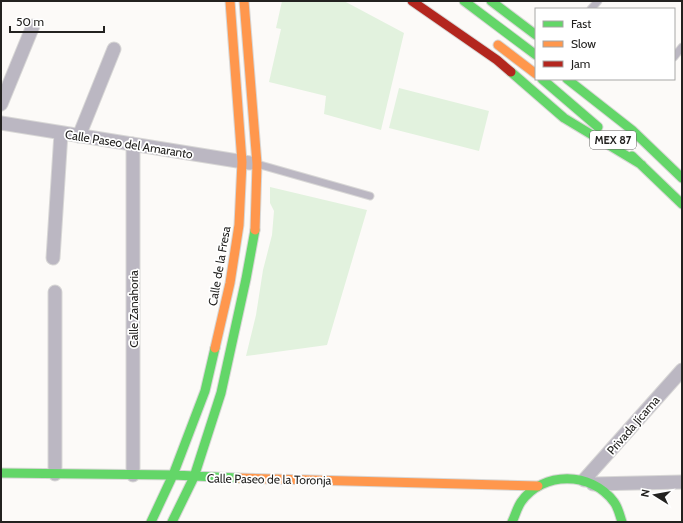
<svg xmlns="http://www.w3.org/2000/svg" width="683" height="523" font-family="Cabin,sans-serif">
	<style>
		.green { fill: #e2f2de }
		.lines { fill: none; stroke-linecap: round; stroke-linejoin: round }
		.lane-casing { stroke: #d8d7d6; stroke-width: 9 }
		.street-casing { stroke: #d8d7d6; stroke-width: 15 }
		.fast-casing { stroke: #d8d7d6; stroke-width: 11 }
		.slow-casing { stroke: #d8d7d6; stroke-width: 11 }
		.jam-casing { stroke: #d8d7d6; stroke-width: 11 }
		.lane { stroke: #bbb7c2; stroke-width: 7 }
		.street { stroke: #bbb7c2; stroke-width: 13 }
		.fast { stroke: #63d668; stroke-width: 9 }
		.slow { stroke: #ff974d; stroke-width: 9 }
		.jam { stroke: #b3261e; stroke-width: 9 }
		.labels { text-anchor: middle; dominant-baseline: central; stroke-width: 3.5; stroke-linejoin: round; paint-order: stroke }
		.shield { fill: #fff; stroke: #656463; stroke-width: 1 }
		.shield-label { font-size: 11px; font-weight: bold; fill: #232220 }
		.street-label { font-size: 12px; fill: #232220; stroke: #fff }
	</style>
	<rect width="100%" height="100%" fill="#fcfaf8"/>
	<path class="green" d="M282,1H344L404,33L381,130L324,114L326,96L269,82L281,29L276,28Z
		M399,88L489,111L479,151L389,128Z
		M270,187L367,210L327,345L246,356L256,315L263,270L272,235L274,211L270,203Z"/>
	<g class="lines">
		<g class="lane-casing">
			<path id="lane" d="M591,9L598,1
				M674,57L682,47
				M257,164L370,196"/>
		</g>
		<g class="street-casing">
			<path id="street" d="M1,104L33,26
				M1,123L250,163
				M79,136L114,49
				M133,144V475
				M53,258L61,133
				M55,474V292
				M584,480L682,370
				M593,484L682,482"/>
		</g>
		<g class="fast-casing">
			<path id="fast" d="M464,1L536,55
				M491,1L536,35
				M511,72L564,118L642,165
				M542,79L598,127
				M567,79L632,130L682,178
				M632,156L682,204
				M1,473L173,475L238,478
				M151,522L173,475L205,391L215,348
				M172,522L194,477L221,393L246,279L255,230
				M512,522C515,516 517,508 521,502C543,471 591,471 614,502C618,507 620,516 622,522"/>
		</g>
		<g class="slow-casing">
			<path id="slow" d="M244,1L257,164L255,230
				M244,1V2
				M498,45L536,74
				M215,348L230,283L239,225L242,162L230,1
				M238,478L538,486"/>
		</g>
		<g class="jam-casing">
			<path id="jam" d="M412,1L497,60L511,72"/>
		</g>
		<use href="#lane" class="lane"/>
		<use href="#street" class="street"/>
		<use href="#fast" class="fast"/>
		<use href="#slow" class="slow"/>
		<use href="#jam" class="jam"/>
	</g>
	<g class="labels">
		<rect class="shield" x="590" y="131" width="46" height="18" rx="3"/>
		<g class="shield-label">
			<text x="613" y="140">MEX 87</text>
		</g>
		<g class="street-label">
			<text transform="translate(129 144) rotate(9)">Calle Paseo del Amaranto</text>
			<text transform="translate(219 266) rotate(-80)">Calle de la Fresa</text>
			<text transform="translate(133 309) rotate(-90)">Calle Zanahoria</text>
			<text transform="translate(633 425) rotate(-49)">Privada Jícama</text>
			<text transform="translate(269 479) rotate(1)">Calle Paseo de la Toronja</text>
		</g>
	</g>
	<rect width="683" height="523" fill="none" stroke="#232220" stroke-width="4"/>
	<rect x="535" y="8" width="140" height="72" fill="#ffffff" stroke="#a7a7a6"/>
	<rect x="543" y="21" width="20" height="6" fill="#63d668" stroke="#a7a7a6"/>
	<text x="571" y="28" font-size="12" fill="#232220">Fast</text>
	<rect x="543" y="41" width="20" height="6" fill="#ff974d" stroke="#a7a7a6"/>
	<text x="571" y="48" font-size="12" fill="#232220">Slow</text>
	<rect x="543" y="61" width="20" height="6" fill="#b3261e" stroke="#a7a7a6"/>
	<text x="571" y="68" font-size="12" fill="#232220">Jam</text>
	<g transform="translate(655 495) rotate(281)" stroke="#ffffff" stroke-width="3" paint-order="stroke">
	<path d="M0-3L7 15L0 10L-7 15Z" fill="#232220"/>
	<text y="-6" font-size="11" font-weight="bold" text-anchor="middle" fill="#232220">N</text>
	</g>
	<path d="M10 26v6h94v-6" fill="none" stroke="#232220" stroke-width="2"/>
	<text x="16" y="26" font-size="12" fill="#232220" stroke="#ffffff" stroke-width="3" paint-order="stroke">50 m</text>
</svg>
